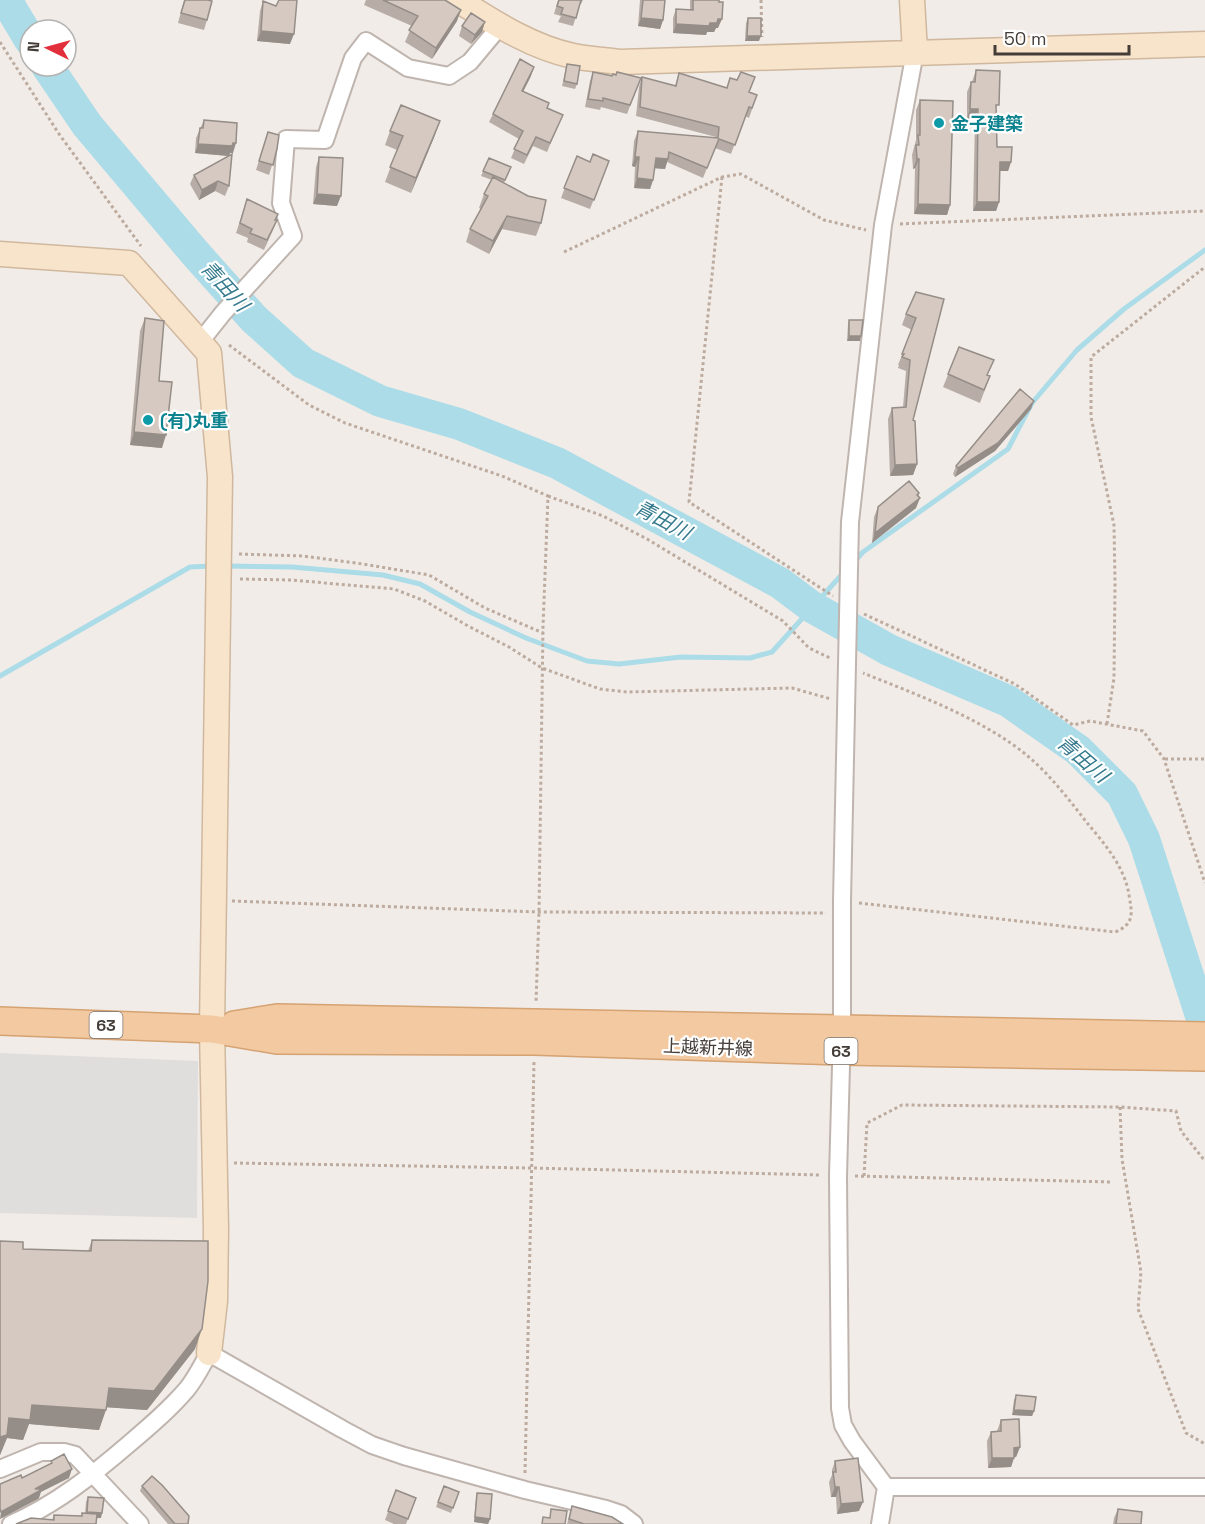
<svg xmlns="http://www.w3.org/2000/svg" width="1205" height="1524" font-family="'Space Grotesk','Noto Sans JP',sans-serif">
	<style>
		.parking { fill: #e0dedc }
		.lines { fill: none; stroke-linecap: round; stroke-linejoin: round }
		.stream { stroke: #abdce7; stroke-width: 5 }
		.river { stroke: #abdce7; stroke-width: 32 }
		.street-casing { stroke: #bfb5ae; stroke-width: 20 }
		.secondary-casing { stroke: #cfb89e; stroke-width: 27 }
		.primary-casing { stroke: #d5a272; stroke-width: 30 }
		.path { stroke: #bcab9e; stroke-width: 3; stroke-dasharray: 3 3; stroke-linecap: butt }
		.street { stroke: #fff; stroke-width: 16 }
		.secondary { stroke: #f8e4cb; stroke-width: 24 }
		.primary { stroke: #f2c9a0; stroke-width: 27 }
		.wall { fill: #b7ada6 }
		.shaded-wall { fill: #958d87 }
		.building { fill: #d5c9c1; stroke: #958d87; stroke-width: 1.5 }
		.culture-dot { fill: #0f9aa8; stroke: #fff; stroke-width: 2 }
		.labels { text-anchor: middle; dominant-baseline: central; stroke-width: 4.5; stroke-linejoin: round; paint-order: stroke }
		.shield { fill: #fff; stroke: #7c7673; stroke-width: 1.5 }
		.shield-label { font-size: 16px; font-weight: bold; fill: #443c37 }
		.culture-label { font-size: 18px; font-weight: bold; fill: #0d838f; stroke: #fff; text-anchor: start }
		.street-label { font-size: 18px; fill: #443c37; stroke: #fff }
		.water-label { font-size: 20px; font-style: italic; fill: #367b8d; stroke: #fff }
	</style>
	<rect width="100%" height="100%" fill="#f2ece8"/>
	<path class="parking" d="M0,1053L198,1061L197,1218L0,1213Z"/>
	<g class="lines">
		<path class="stream" d="M854,562L863,552L1008,449L1032,403L1077,350L1124,309L1205,250
			M226,566L292,567L383,575L420,584L470,612L526,638L587,661L619,664L681,657L750,658L772,652L845,571
			M0,676L190,567L211,566"/>
		<path class="river" d="M6,0L30,40
			M47,66L87,125L195,253L254,319L303,363L380,401L459,424L557,463L780,583L812,607L889,650L1008,701L1078,750L1122,794L1144,839L1205,1028"/>
		<g class="street-casing">
			<path id="street" d="M200,342L223,313L293,236L281,203L286,139L325,140L353,58L366,41L408,68L449,76L470,62L500,26
				M0,1469L41,1452H64L75,1455L140,1524
				M886,1487H1205
				M11,1524C55,1505 94,1474 130,1443C150,1426 170,1409 187,1389C196,1378 202,1365 209,1353L342,1429L372,1445L404,1456L525,1490L606,1509L621,1514L634,1524
				M880,1524L886,1487L852,1441L843,1425L840,1408L838,1176L842,1029V901L850,522L883,225L915,52"/>
		</g>
		<g class="secondary-casing">
			<path id="secondary" d="M458,0C493,22 531,47 573,56C588,59 604,60 620,62L1205,44
				M912,0L915,52
				M0,254L129,263L209,353L220,477L212,1029L216,1229L215,1301L209,1353"/>
		</g>
		<g class="primary-casing">
			<path id="primary" d="M0,1021L212,1029L277,1040L534,1041L842,1051L1205,1057
				M234,1025L277,1018L1205,1036"/>
		</g>
		<path class="path" d="M761,0L762,37
			M0,42L59,134L141,246
			M722,177L689,502L833,596
			M900,224L1205,211
			M564,252L722,177L741,174L824,220L866,230
			M229,345L309,405L345,423L502,476L548,496L543,627L539,912L536,1003
			M548,496L603,516L647,539L783,621L809,648L830,658
			M239,554L303,556L363,564L429,575L485,608L543,633
			M240,579L291,580L394,589L425,601L468,626L509,647L542,668L600,689L627,692L792,688L831,699
			M864,614L1015,684L1073,725L1090,721L1143,731L1164,759L1205,883
			M1107,724L1114,678L1115,583L1114,525L1091,417V357L1205,267
			M1165,759H1205
			M232,901L539,912L826,913
			M859,903L1115,932C1135,924 1132,913 1129,895C1125,868 1105,844 1088,824C1070,801 1052,777 1030,758C986,720 918,695 863,673
			M1120,1107L1122,1159L1141,1272L1138,1309L1186,1433L1205,1444
			M234,1163L532,1168L821,1175
			M855,1176L1112,1182
			M864,1176L867,1123L902,1105L1120,1107L1176,1111L1181,1131L1205,1161
			M525,1473L534,1062"/>
		<use href="#street" class="street"/>
		<use href="#secondary" class="secondary"/>
		<use href="#primary" class="primary"/>
	</g>
	<path class="wall" d="M184,0H207V20L204,30L178,23Z
		M366,0H445L457,21L432,59L405,42L412,26L364,5Z
		M558,0H583L581,4H580L573,26L558,22L561,16L554,14Z
		M640,0H665L663,20L660,29L638,26Z
		M690,0H719L718,28H716L714,32H707L706,35L673,33V18L676,9L690,10Z
		M263,1L290,44L257,41L260,11Z
		M748,18L759,41H745L746,23Z
		M462,26L482,32L471,44L459,36Z
		M567,64L577,84L575,89L562,86Z
		M976,70L996,113L997,147L1011,162L1008,171H1000L999,202L996,211H973L975,119H967V92L971,82H972Z
		M593,72L612,76L641,78L627,114L601,107L600,110L585,107L590,81Z
		M679,73L727,88L749,92L757,95L749,118L745,116L731,154L715,148L703,178L667,162L665,169L654,168L653,180L650,189L634,188L635,167L632,166L634,141L638,131L716,138V137L636,116L639,87L642,77L675,86Z
		M531,76L523,91L547,108L559,124L547,152L533,146L524,164L511,158L519,139L489,122L493,114Z
		M920,100L950,205L947,215L914,214L915,168L913,169L912,155L916,140V110Z
		M204,120L233,153H230L229,156V186L225,196L215,191L199,200L190,184L194,175L228,156L195,153L196,138Z
		M390,131L435,135L411,193L385,182L397,150L385,145Z
		M268,132L277,149L269,175L256,170Z
		M577,156L590,162L609,161L590,209L561,198Z
		M319,157L337,206L313,204L316,167Z
		M489,158L511,167L504,183L541,223L536,236L502,229L489,254L466,242L470,229L481,209L479,208L484,194L492,180L481,176Z
		M247,199L278,214L275,220H277L273,230L264,250L247,242L248,238L236,233Z
		M944,299L913,420L917,464L913,475L890,476L888,419L892,408L903,407L906,371L898,368L899,365H898L912,330L902,325L906,314Z
		M145,318L159,381L162,448L130,445L140,331Z
		M849,320L860,341H847L848,324Z
		M959,347L988,376H990L980,403L943,387Z
		M1031,409L995,451L955,477L953,474L956,466Z
		M919,493L916,508L872,543L874,517L878,507Z
		M92,1240L195,1349L147,1410L106,1407L99,1430L29,1424L23,1440L7,1438L0,1455V1241L23,1249L88,1251Z
		M1016,1395L1034,1411L1032,1416L1012,1415L1014,1400Z
		M1001,1420L1020,1447L1016,1457H1014L1011,1467L988,1468L987,1441L991,1432L997,1431Z
		M835,1461L859,1511L837,1514L836,1497H831L829,1482L832,1475V1470Z
		M142,1486L188,1524H168L140,1491Z
		M444,1486L459,1492L451,1513L436,1507Z
		M396,1490L416,1498L406,1524H394L385,1520Z
		M477,1493L490,1519L488,1524L474,1522L476,1498Z
		M88,1497L101,1518L52,1520L54,1515L81,1516L82,1513L85,1514L86,1502Z
		M572,1506L623,1524H567Z
		M1118,1509L1141,1524H1113L1114,1518Z"/>
	<path class="shaded-wall" d="M461,10L457,21L432,59L436,48Z
		M641,18L663,20L660,29L638,26Z
		M718,19H722L718,28H716L714,32H707L706,35L673,33L676,24L710,23Z
		M485,22L482,32L471,44L475,35Z
		M261,31L294,34L290,44L257,41Z
		M747,36H761L759,41H745Z
		M534,67L531,76L519,100L522,91Z
		M970,109H978L975,119H967Z
		M440,121L435,135L411,193L416,178Z
		M236,143L233,153H230L229,156L195,153L198,144Z
		M635,157H639L635,167L632,166Z
		M656,158L668,159L665,169L652,168Z
		M917,159H919L915,168L913,169Z
		M1000,162H1011L1008,171H996Z
		M637,178L653,180L650,189L634,188Z
		M218,181L215,191L199,200L202,190Z
		M317,194L341,196L337,206L313,204Z
		M977,202H999L996,211H973Z
		M918,204L950,205L947,215L914,214Z
		M507,216L502,229L489,254L493,241Z
		M849,336H861L860,341H847Z
		M1034,401L1031,409L995,451L955,477L958,468Z
		M134,432L166,435L162,448L130,445Z
		M917,464L913,475L890,476L895,465Z
		M919,493L916,501L920,498L916,508L872,543L875,533Z
		M202,1329L195,1349L147,1410L102,1407L109,1388Z
		M32,1405L106,1410L99,1430L29,1424L23,1440L7,1438L0,1455V1437L9,1418Z
		M1014,1410L1034,1411L1032,1416L1012,1415Z
		M1020,1447L1016,1457H1011L1014,1448Z
		M992,1458H1014L1011,1467L988,1468Z
		M72,1469L69,1478L41,1492L39,1498L38,1499L0,1519L1,1512L35,1489Z
		M835,1487H839L836,1497H831Z
		M863,1502L859,1511L837,1514L841,1504Z
		M87,1512L102,1513L101,1518L85,1517Z
		M475,1517L490,1519L488,1524L474,1522Z"/>
	<path class="building" d="M185,0H207L212,1L207,20L181,13Z
		M279,0H297L294,34L261,31L263,1L276,6Z
		M383,0H445L461,10L436,48L409,30L418,16Z
		M559,0H581L576,18L561,14L563,8L557,6Z
		M643,0H665L663,20L641,18Z
		M693,0H719V2H723L722,19H718L717,23H710L709,26L676,24V9L693,10Z
		M471,13L485,22L475,35L462,26Z
		M748,18H761V36H747Z
		M520,59L534,67L522,91L549,103L547,108L563,115L550,143L536,137L527,155L514,149L523,131L493,114Z
		M567,64L580,66L577,84L564,81Z
		M976,70L1000,71L999,105H996L997,147H1012L1011,162H1000L999,202H977L978,109H970L971,82H975Z
		M593,72L612,76L613,74L616,75L617,72L641,78L630,105L603,98V101L588,99Z
		M741,72L755,77L749,92L757,95L752,108L749,107L735,145L719,139L707,168L669,152L668,159L656,158L653,180L637,178L639,157H635L638,131L718,138L719,127L640,107L642,77L676,86L679,73L727,88L730,78L737,80Z
		M920,100L953,101L950,205L918,204L919,159H917L916,145H919L918,135H920Z
		M401,105L440,121L416,178L390,167L403,136L390,131Z
		M204,120L237,123L236,143H233L232,146L198,144L200,128H203Z
		M268,132L279,135L277,149L273,165L259,161Z
		M232,154L229,186L218,181L202,190L194,175Z
		M593,154L609,161L594,200L564,188L577,156L590,162Z
		M319,157L343,158L341,196L317,194Z
		M489,158L511,167L505,180L483,171Z
		M493,177L528,196L546,200L541,223L507,216L493,241L470,229L488,196L484,194Z
		M247,199L278,214L275,220H277L267,240L250,233L252,229L240,223Z
		M916,292L944,299L913,420L915,421L917,464L895,465L892,408L906,407L910,360L902,357L904,354H902L916,318L906,314Z
		M145,318L164,321L159,381L172,382L166,435L134,432Z
		M849,320H863L861,336H849Z
		M959,347L994,360L987,375L990,376L984,390L948,374Z
		M1020,389L1034,401L998,443L958,468L956,466Z
		M909,481L919,493L917,495L920,498L875,533L878,507Z
		M92,1240L208,1241V1281L202,1329L154,1391L109,1388L106,1410L32,1405L30,1420L9,1418L7,1435L0,1437V1241L23,1242V1249L91,1251Z
		M1016,1395L1036,1397L1034,1411L1014,1410Z
		M1019,1419L1020,1447L1014,1448V1458H992L991,1432L1001,1431V1420Z
		M64,1454L72,1469L35,1489H42L41,1490L1,1512L0,1509V1484L21,1475L22,1478L52,1463L51,1461Z
		M858,1458L863,1502L841,1504L839,1487H835L833,1472H836L835,1461Z
		M152,1476L162,1485L189,1516L188,1524H175L142,1486Z
		M444,1486L459,1492L453,1508L438,1502Z
		M396,1490L416,1498L408,1519L388,1511Z
		M477,1493L492,1494L490,1519L475,1517Z
		M88,1497L104,1498L102,1513L87,1512Z
		M572,1506L612,1517L623,1524H584L569,1519Z
		M551,1509L567,1511L565,1524H542L543,1517L550,1518Z
		M1118,1509L1142,1512L1141,1524H1116Z
		M82,1513L97,1514L96,1524H16L31,1518L54,1520V1515L82,1516Z"/>
	<g class="culture-dot">
		<circle cx="939" cy="123" r="6"/>
		<circle cx="148" cy="420" r="6"/>
	</g>
	<g class="labels">
		<g class="shield">
			<rect x="89.5" y="1012" width="33" height="26" rx="4.5"/>
			<rect x="824.5" y="1038" width="33" height="26" rx="4.5"/>
		</g>
		<g class="shield-label">
			<text x="106" y="1025">63</text>
			<text x="841" y="1051">63</text>
		</g>
		<g class="culture-label">
			<text x="951" y="123">金子建築</text>
			<text x="160" y="420">(有)丸重</text>
		</g>
		<g class="street-label">
			<text transform="translate(708 1047) rotate(2)">上越新井線</text>
		</g>
		<g class="water-label">
			<text transform="translate(225 286) rotate(48)">青田川</text>
			<text transform="translate(663 520) rotate(28)">青田川</text>
			<text transform="translate(1083 759) rotate(41)">青田川</text>
		</g>
	</g>
	<g transform="translate(48 48) rotate(275)"><circle r="28" fill="#ffffff" stroke="#b4b1af" stroke-width="1.5"/>
	<path d="M0-4.5L10 22L0 15L-10 22Z" fill="#e1303b"/>
	<text y="-9" font-size="16" font-weight="bold" text-anchor="middle" fill="#443c37">N</text>
	</g>
	<path d="M995 45v9h134v-9" fill="none" stroke="#443c37" stroke-width="3"/>
	<text x="1004" y="45" font-size="18" fill="#443c37" stroke="#ffffff" stroke-width="4.5" paint-order="stroke">50 m</text>
</svg>
